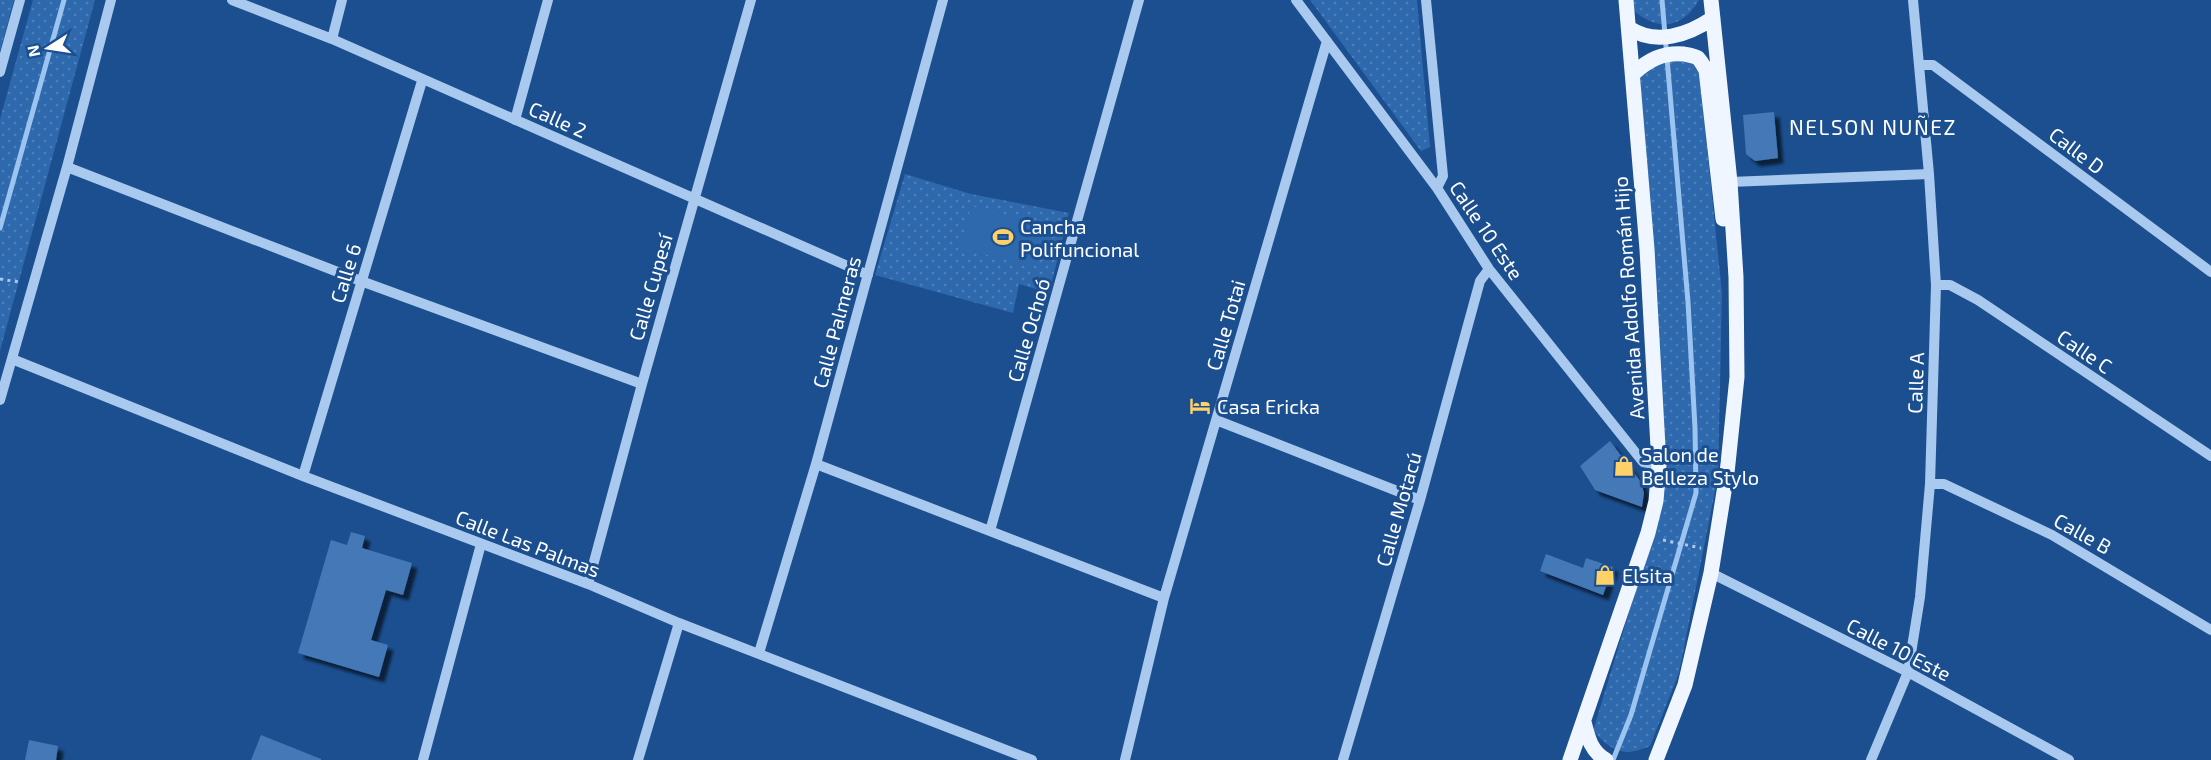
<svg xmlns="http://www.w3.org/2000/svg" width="2211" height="760" font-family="'Exo 2',sans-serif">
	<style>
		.park { fill: url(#park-dots) }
		.pitch { fill: #2e69ad }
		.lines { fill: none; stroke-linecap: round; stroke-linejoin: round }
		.stream { stroke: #9cc4f0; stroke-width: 5 }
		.building { fill: #4478b7; filter: url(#shadow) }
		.path { stroke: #a9c9ee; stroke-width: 3; stroke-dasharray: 3 4.5; stroke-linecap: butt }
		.minor { stroke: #a9c9ee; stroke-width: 10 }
		.major { stroke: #f0f6ff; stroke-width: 15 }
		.labels { text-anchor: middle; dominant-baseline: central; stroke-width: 6; stroke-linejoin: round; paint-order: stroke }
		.street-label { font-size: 20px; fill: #fff; stroke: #1b4f8f }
		.poi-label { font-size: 20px; fill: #fff; stroke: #1b4f8f; text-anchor: start }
		.neighbourhood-label { font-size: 21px; letter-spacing: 1.5px; fill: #fff; stroke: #1b4f8f }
	</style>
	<defs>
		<pattern id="park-dots" width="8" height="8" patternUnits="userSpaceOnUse" patternTransform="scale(1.5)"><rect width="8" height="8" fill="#2e69ad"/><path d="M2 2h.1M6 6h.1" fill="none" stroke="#4d80b9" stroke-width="1.8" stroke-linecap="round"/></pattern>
		<filter id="shadow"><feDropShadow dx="5.5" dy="5.5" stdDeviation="1.5" flood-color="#0009"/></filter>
	</defs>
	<rect width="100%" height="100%" fill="#1b4f8f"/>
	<path class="park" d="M0,0H14L0,51Z
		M33,0H95L0,351V119Z
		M1310,0H1417L1430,147L1421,151Z
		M1633,0H1699C1683,28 1659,32 1634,11Z
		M1676,57L1695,64L1699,70L1722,293L1718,476L1679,673L1650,746C1623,758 1612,751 1593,731L1653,533L1666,461L1640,75L1651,65Z
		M905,174L971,194L1069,213L1049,293L1019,284L1013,313L875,275Z"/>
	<path class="pitch" d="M971,206L1045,226L1034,267L960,248Z"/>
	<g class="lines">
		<path class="stream" d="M0,228L64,0
			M1613,760L1631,715L1696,493L1695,428L1688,302L1662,0"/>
	</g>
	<path class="building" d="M1774,112L1778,158L1755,161L1746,154L1743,115Z
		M1610,441L1641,482L1644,493L1642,507L1595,490L1580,466Z
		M351,532L365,536L362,548L412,563L403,595L386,590L371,640L388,645L379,677L298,653L331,540L347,545Z
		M1546,554L1583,568L1586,558L1613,567L1603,595L1540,571Z
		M261,735L321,759V760H251Z
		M29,740L58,746L56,760H25Z"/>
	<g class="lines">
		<path class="path" d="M0,279L19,282
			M1663,540L1701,548"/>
		<path class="minor" d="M232,0L332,39L868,275
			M1296,0L1437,188L1489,269L1643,462L1659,465
			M1426,0L1443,176L1437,188
			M332,39L342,0
			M1920,65H1933L2211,272
			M0,72L20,0
			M515,120L548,0
			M67,167L361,281L642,384
			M1730,182L1929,174
			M1936,285H1950L1978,300L2211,456
			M12,359L303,476L588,584L679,623L1032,760
			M0,400L67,167L111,0
			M1216,420L1420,500
			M816,464L1164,598
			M303,476L422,81
			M1930,484H1944L2052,535L2211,630
			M990,531L1139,0
			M1711,573L1908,672L2069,760
			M588,584L642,384L751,0
			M759,653L816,464L943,0
			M423,760L481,544
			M638,760L679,623
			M1125,760L1164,598L1327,41
			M1343,760L1420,500L1480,281L1489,269
			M1871,760L1908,672L1920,597L1930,484L1936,285L1929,174L1913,0"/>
		<path class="major" d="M1629,28C1656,46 1688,35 1713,18
			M1633,74C1648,60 1663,52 1684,54C1689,55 1695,56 1698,58C1701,61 1704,67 1706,70L1723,219
			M1584,722C1588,738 1591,751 1606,760
			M1570,760L1648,533L1656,501L1659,465L1647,249L1626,0
			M1656,760L1685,685L1711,573L1727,473L1737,377L1736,277L1730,182L1711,0"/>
	</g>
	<defs>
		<g id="stadium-bare" transform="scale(1.62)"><path d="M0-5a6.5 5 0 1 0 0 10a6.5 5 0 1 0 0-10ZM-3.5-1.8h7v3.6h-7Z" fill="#ffd166" stroke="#1b4f8f" stroke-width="2.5" paint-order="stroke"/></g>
		<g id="hotel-bare" transform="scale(1.62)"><path d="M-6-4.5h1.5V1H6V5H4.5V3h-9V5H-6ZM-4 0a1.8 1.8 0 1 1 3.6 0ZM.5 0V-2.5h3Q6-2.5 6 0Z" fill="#ffd166" stroke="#1b4f8f" stroke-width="2.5" paint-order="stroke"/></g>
		<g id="shop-bare" transform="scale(1.62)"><path d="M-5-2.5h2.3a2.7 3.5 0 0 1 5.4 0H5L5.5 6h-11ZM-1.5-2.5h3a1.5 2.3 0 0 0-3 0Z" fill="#ffd166" stroke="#1b4f8f" stroke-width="2.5" paint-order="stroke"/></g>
	</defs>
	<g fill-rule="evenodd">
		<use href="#stadium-bare" x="1003" y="237"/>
		<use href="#hotel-bare" x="1200" y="406"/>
		<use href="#shop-bare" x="1624" y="466"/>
		<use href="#shop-bare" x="1605" y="575"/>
	</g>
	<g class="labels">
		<g class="street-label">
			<text transform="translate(558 119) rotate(24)">Calle 2</text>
			<text transform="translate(2077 150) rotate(37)">Calle D</text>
			<text transform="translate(1487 230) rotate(56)">Calle 10 Este</text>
			<text transform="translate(345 273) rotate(-73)">Calle 6</text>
			<text transform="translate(650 287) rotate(-74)">Calle Cupesí</text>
			<text transform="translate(1628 298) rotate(-94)">Avenida Adolfo Román Hijo</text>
			<text transform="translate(836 322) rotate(-75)">Calle Palmeras</text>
			<text transform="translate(1225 325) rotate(-74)">Calle Totai</text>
			<text transform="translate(1028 330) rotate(-74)">Calle Ochoó</text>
			<text transform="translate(2085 351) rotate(34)">Calle C</text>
			<text transform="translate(1915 383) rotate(-88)">Calle A</text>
			<text transform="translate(1398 509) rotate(-74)">Calle Motacú</text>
			<text transform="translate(2083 533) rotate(29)">Calle B</text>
			<text transform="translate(528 543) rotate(21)">Calle Las Palmas</text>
			<text transform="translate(1899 649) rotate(27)">Calle 10 Este</text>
		</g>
		<g class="poi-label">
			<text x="1020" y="226">Cancha<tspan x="1020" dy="23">Polifuncional</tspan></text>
			<text x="1217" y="406">Casa Ericka</text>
			<text x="1641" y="454">Salon de<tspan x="1641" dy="23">Belleza Stylo</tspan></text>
			<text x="1622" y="575">Elsita</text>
		</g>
		<g class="neighbourhood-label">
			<text x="1873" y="126">NELSON NUÑEZ</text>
		</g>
	</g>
	<g transform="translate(48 48) rotate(258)" stroke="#1b4f8f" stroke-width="4.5" paint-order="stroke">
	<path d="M0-4.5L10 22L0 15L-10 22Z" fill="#ffffff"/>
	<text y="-9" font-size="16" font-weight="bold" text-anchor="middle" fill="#ffffff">N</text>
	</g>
</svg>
